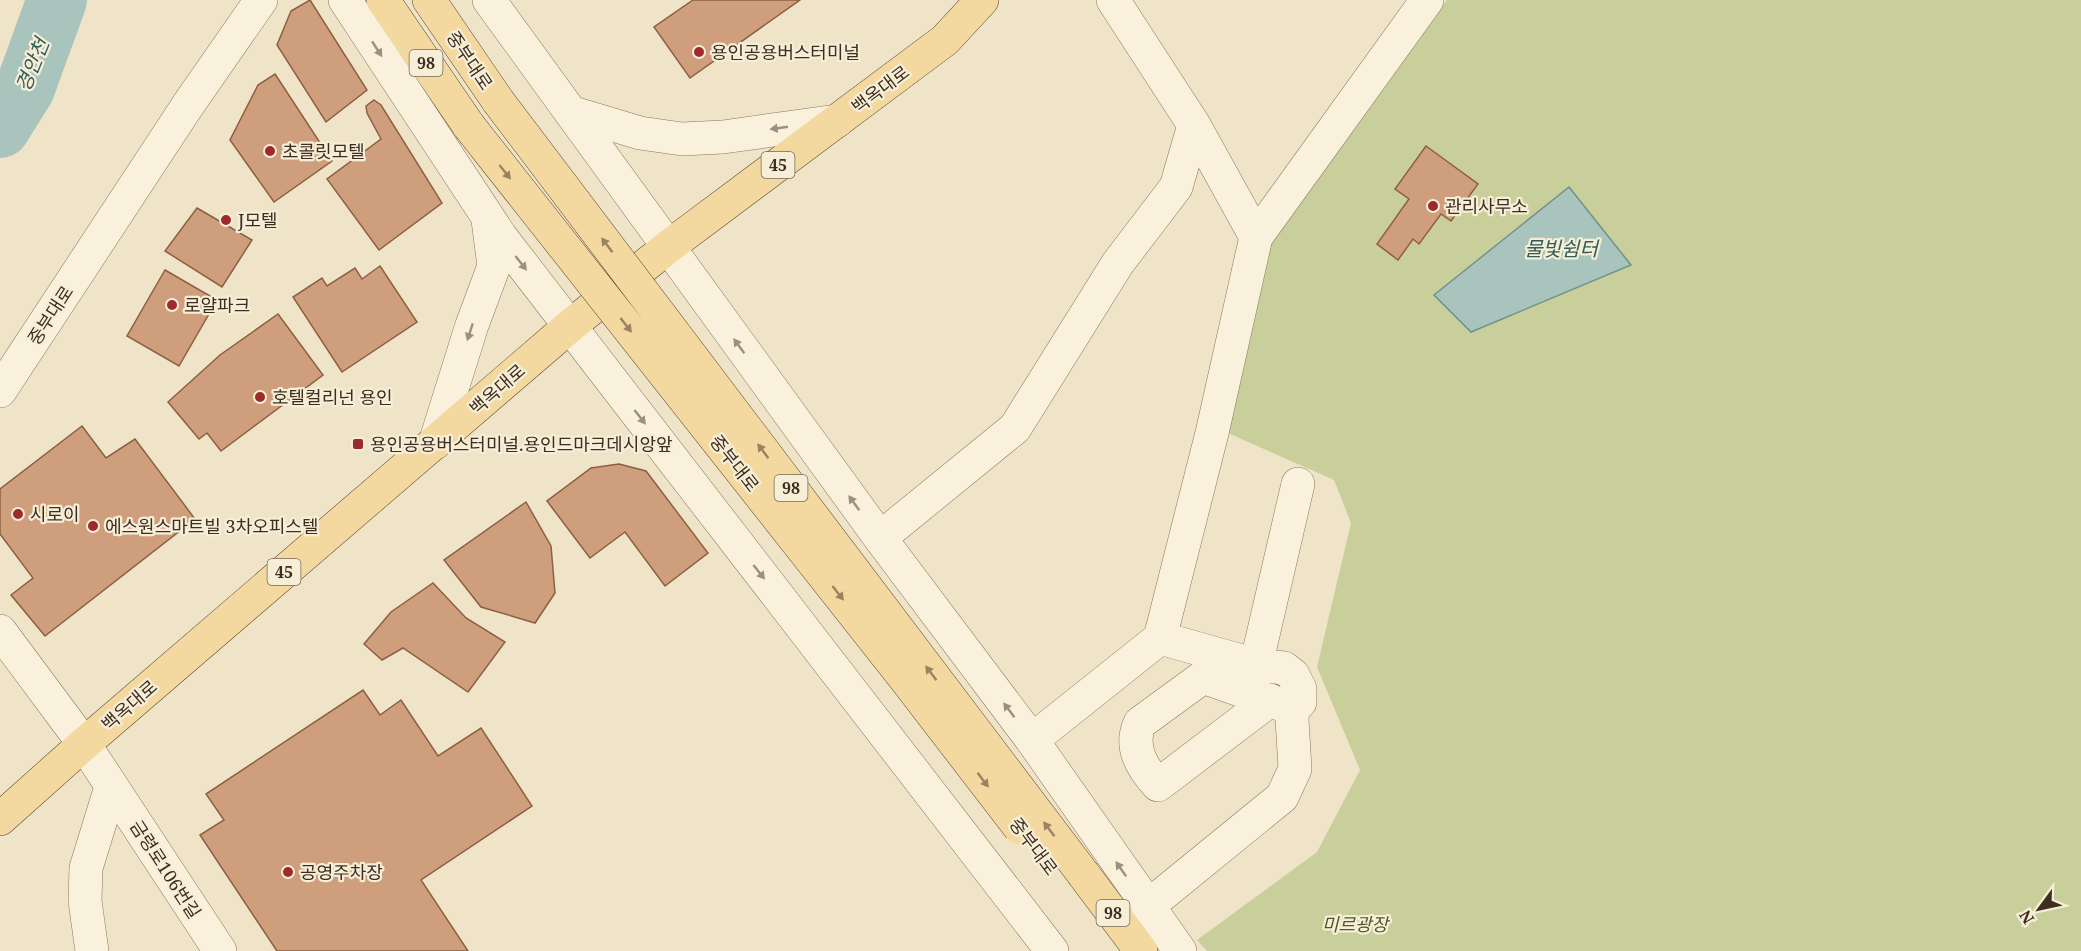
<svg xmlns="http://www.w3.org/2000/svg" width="2081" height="951" font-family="'Noto Serif','Noto Sans KR',serif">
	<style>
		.green { fill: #c9cf9b }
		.water { fill: #a9c4bc; stroke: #6f938a; stroke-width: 1.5 }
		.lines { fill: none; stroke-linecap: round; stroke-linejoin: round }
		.river { stroke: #a9c4bc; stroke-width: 60 }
		.building { fill: #cf9f7d; stroke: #8d5f41; stroke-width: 1.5 }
		.minor-casing { stroke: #8d765c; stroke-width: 34 }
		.primary-casing { stroke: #5b4430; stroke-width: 34 }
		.minor { stroke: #faf1dc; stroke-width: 33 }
		.primary { stroke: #f3d9a0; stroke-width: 33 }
		.primary-bridge-casing { stroke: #5b4430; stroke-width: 34; stroke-linecap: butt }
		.primary-bridge { stroke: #f3d9a0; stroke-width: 33 }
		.oneway { fill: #9c907e }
		.oneway2 { fill: #988460 }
		.poi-dot { fill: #9e2a2b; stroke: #f7eed8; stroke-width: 2 }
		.labels { text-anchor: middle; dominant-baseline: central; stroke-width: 4.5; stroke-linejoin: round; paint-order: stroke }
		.shield { fill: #f7eed8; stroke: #756857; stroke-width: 1.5 }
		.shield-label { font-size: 16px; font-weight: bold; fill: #3d2e20 }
		.poi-label { font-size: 18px; fill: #3d2e20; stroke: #f7eed8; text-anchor: start }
		.street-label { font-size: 18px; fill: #3d2e20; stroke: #f7eed8 }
		.park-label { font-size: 18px; font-style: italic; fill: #4d5a26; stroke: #f7eed8 }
		.water-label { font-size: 20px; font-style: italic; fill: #2f5d5a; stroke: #f7eed8 }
	</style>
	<rect width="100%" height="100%" fill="#f0e4c8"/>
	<path class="green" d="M1447,0H2081V951H1207L1197,940L1317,852L1360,770L1317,667L1351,523L1334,480L1221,430L1268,239Z"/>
	<path class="water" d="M1569,187L1631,265L1471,332L1434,295Z"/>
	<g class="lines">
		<path class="river" d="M0,128L25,88L57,0"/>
	</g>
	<path class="building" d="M310,0L367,90L326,122L277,45L291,11Z
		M693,0H800L690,78L654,27Z
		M275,74L332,161L274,202L230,140L258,85Z
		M374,100L381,105L442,203L379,250L327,179L381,139L367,113L366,106Z
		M1426,146L1478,184L1451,221L1441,214L1419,244L1413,239L1398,260L1377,244L1409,199L1395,189Z
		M197,208L252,240L222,287L165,251Z
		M380,266L417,322L342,372L293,297L322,278L327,286L355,268L362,279Z
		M165,270L217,300L179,366L127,336Z
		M278,314L323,375L221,451L207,433L199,439L168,402L220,355Z
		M82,426L106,458L135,439L195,519L45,636L11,595L33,578L0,534V489Z
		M619,464L646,471L708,553L665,586L625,532L590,558L547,501L591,468Z
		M526,502L551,546L555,593L535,623L481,607L444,560Z
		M433,583L466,618L505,642L468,692L403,648L382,660L364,644L391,612Z
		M363,690L380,715L401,700L438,756L481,728L532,806L421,880L468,951H277L200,835L224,820L206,794Z"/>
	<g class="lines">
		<g class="minor-casing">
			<path id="minor" d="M345,0L501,237L1052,951
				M489,0L880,538L1032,740L1180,951
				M1113,0L1194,125L1256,237
				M570,112L640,133L682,139L723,137L837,121
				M0,391L188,105L261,0
				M435,443L472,325L494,266L488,220
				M880,538L1015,428L1118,263L1176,187L1194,125
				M0,631L84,744L220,951
				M1160,638L1256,665L1284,668L1293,675L1300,689V702L1293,709L1203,677L1140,723C1129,746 1142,768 1158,785L1270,700
				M1256,665L1298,484
				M1032,740L1160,638L1212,433L1256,237L1427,0
				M1147,907L1282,797L1295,769L1292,719L1293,709
				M92,951L85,901L86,868L111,787"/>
		</g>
		<g class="primary-casing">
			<path id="primary" d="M383,0L469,126
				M429,0L498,101
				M0,819L84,744L570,326L668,247L945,40L982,0
				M1084,875L1141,951"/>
		</g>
		<use href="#minor" class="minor"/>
		<use href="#primary" class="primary"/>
		<g class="primary-bridge-casing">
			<path id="primary-bridge" d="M498,101L1084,875
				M469,126L907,681L1020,828"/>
		</g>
		<use href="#primary-bridge" class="primary-bridge"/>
	</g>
	<defs><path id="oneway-solid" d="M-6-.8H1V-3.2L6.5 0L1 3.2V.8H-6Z" transform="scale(1.5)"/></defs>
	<g class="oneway">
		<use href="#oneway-solid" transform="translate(377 49) rotate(57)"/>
		<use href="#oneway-solid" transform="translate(779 128) rotate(172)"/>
		<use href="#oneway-solid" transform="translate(521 263) rotate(52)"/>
		<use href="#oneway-solid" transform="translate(470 332) rotate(108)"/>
		<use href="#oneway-solid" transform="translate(739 346) rotate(-126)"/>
		<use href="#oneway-solid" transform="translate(640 417) rotate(52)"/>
		<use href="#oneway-solid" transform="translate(854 503) rotate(-126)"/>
		<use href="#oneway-solid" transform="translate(759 572) rotate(52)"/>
		<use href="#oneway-solid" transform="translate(1009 710) rotate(-127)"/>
		<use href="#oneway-solid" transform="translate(1121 869) rotate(-125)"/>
	</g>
	<g class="oneway2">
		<use href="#oneway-solid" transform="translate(505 172) rotate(52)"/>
		<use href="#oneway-solid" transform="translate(607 245) rotate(-127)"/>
		<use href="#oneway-solid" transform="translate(626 325) rotate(52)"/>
		<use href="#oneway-solid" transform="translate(763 451) rotate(-127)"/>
		<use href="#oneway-solid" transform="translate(838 593) rotate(52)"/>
		<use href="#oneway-solid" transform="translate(931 673) rotate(-127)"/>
		<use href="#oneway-solid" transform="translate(983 780) rotate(53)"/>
		<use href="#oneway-solid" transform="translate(1049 829) rotate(-127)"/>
	</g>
	<g class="poi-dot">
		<circle cx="699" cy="52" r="6"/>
		<circle cx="270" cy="151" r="6"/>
		<circle cx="1433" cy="206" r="6"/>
		<circle cx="226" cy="220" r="6"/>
		<circle cx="172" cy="305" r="6"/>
		<circle cx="260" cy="397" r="6"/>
		<rect x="352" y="438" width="12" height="12" rx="3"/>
		<circle cx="18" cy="514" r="6"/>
		<circle cx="93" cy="526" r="6"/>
		<circle cx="288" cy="872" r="6"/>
	</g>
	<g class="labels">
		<g class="shield">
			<rect x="409.5" y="50" width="33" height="26" rx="4.5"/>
			<rect x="761.5" y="152" width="33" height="26" rx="4.5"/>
			<rect x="774.5" y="475" width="33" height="26" rx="4.5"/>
			<rect x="267.5" y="559" width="33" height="26" rx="4.5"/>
			<rect x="1096.5" y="900" width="33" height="26" rx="4.5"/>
		</g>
		<g class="shield-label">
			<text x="426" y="63">98</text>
			<text x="778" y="165">45</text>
			<text x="791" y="488">98</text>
			<text x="284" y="572">45</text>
			<text x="1113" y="913">98</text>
		</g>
		<g class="poi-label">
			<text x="711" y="52">용인공용버스터미널</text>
			<text x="282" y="151">초콜릿모텔</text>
			<text x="1445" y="206">관리사무소</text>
			<text x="238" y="220">J모텔</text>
			<text x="184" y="305">로얄파크</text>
			<text x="272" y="397">호텔컬리넌 용인</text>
			<text x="370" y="444">용인공용버스터미널.용인드마크데시앙앞</text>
			<text x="30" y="514">시로이</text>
			<text x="105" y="526">에스원스마트빌 3차오피스텔</text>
			<text x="300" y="872">공영주차장</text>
		</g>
		<g class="street-label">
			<text transform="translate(470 60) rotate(56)">중부대로</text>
			<text transform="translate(880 89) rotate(-37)">백옥대로</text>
			<text transform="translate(50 315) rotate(-57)">중부대로</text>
			<text transform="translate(497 389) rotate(-41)">백옥대로</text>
			<text transform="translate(735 463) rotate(52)">중부대로</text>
			<text transform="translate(129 705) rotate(-41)">백옥대로</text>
			<text transform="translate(1034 846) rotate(53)">중부대로</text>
			<text transform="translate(166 869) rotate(57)">금령로106번길</text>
		</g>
		<g class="park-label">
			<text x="1355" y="924">미르광장</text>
		</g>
		<g class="water-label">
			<text transform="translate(32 65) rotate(-68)">경안천</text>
			<text x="1561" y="248">물빛쉼터</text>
		</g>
	</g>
	<g transform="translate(2039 909) rotate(237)" stroke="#f7eed8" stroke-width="4.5" paint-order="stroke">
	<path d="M0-4.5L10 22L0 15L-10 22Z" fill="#3d2e20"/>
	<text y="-9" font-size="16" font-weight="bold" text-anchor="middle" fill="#3d2e20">N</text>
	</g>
</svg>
